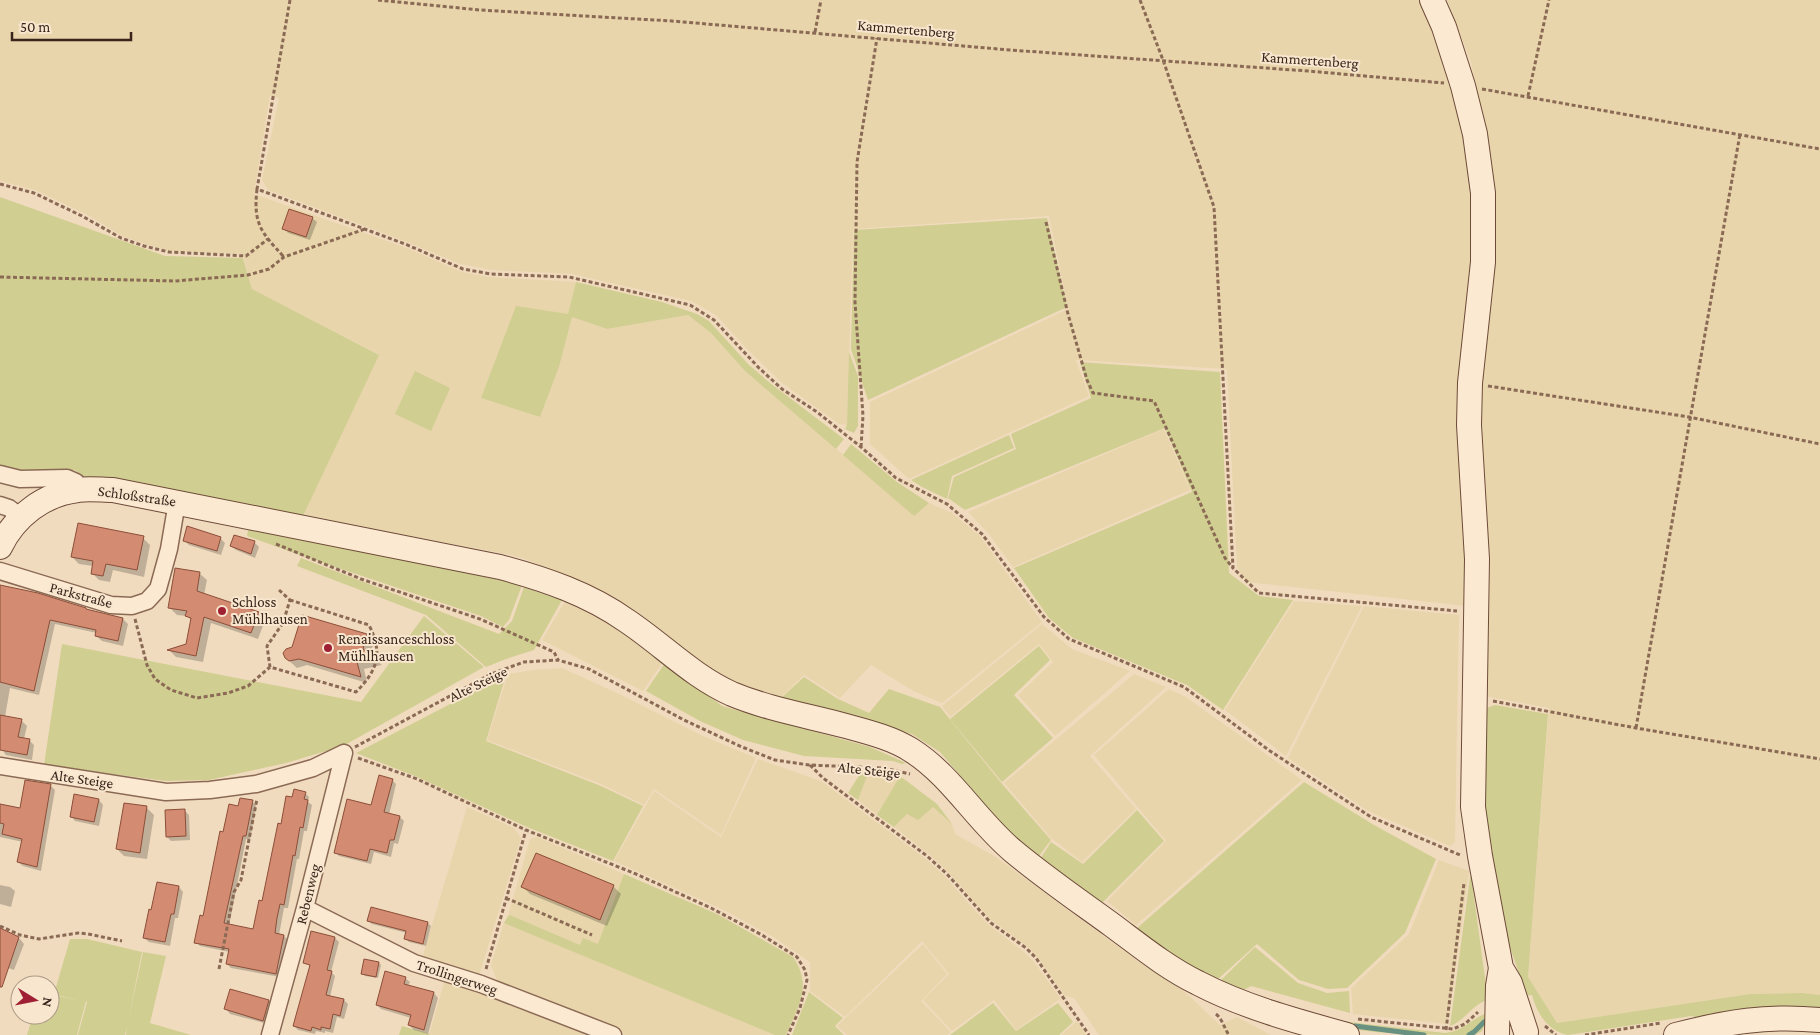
<svg xmlns="http://www.w3.org/2000/svg" width="1820" height="1035" font-family="'Crimson Pro',serif">
	<style>
		.farmland { fill: #e8d5ab }
		.green { fill: #d0ce91 }
		.shadow { fill: #0003 }
		.lines { fill: none; stroke-linecap: round; stroke-linejoin: round }
		.stream { stroke: #689181; stroke-width: 5 }
		.building { fill: #d38b71; stroke: #8c4e39 }
		.street-casing { stroke: #8b6a55; stroke-width: 19 }
		.secondary-casing { stroke: #6d4b39; stroke-width: 26 }
		.path { stroke: #8b6a55; stroke-width: 3; stroke-dasharray: 4 2.5; stroke-linecap: butt }
		.street { stroke: #fce9d2; stroke-width: 16 }
		.secondary { stroke: #fce9d2; stroke-width: 24 }
		.poi-dot { fill: #9f2033; stroke: #f8e6ce; stroke-width: 2 }
		.labels { text-anchor: middle; dominant-baseline: central; stroke-width: 4; stroke-linejoin: round; paint-order: stroke }
		.street-label { font-size: 15px; fill: #39251b; stroke: #f8e6ce }
		.poi-label { font-size: 15px; fill: #39251b; stroke: #f8e6ce; text-anchor: start }
	</style>
	<rect width="100%" height="100%" fill="#f1dbbe"/>
	<path class="farmland" d="M0,0H1426L1454,76L1472,175L1466,606L1246,582L1237,567L1227,369L1076,360L1089,396L909,479L870,444V402L1068,309L1049,216L853,229L847,425L839,424L781,382L748,350L716,315L691,301L571,274L492,270L460,264L407,242L268,190L262,180L279,98L270,95L254,194L407,248L462,272L489,277L576,282L568,314L484,391L481,398L540,417L559,367L572,317L607,329L688,315L711,333L744,370L767,390L914,515L929,503L952,513L980,536L1042,622L942,703L915,692L871,665L840,698L804,675L779,699L743,688L710,672L573,579L525,559L506,554L303,516L378,354L252,289L243,254L170,251L148,245L122,236L88,215L35,190L0,181Z
		M1447,0H1820V995L1802,993L1750,994L1557,1023L1528,977L1549,708L1484,696L1477,395L1491,264L1492,168L1471,62Z
		M1164,429L1190,490L1013,567L988,533L968,512Z
		M567,598L613,622L664,660L643,691L542,640Z
		M1294,601L1362,606L1286,756L1225,710Z
		M1364,606L1459,615L1455,842L1450,846L1368,811L1288,758Z
		M1042,624L1072,649L1130,671L1055,736L1018,695L1053,662L1039,644L950,717L942,706Z
		M562,668L617,693L703,736L756,758L721,835L654,789L644,805L601,784L487,740L508,674L533,670Z
		M1134,674L1166,687L1090,756L1136,809L1082,862L1051,838L1004,783Z
		M1169,689L1186,697L1302,780L1136,925L1107,901L1166,841L1094,755Z
		M758,759L821,781L926,859L945,876L969,904L989,925L1023,951L1034,962L1087,1035H1061L1077,1021L1060,999L1016,1030L994,1000L952,1031L923,1000L949,974L922,941L845,1017L810,991V962L775,938L724,910L614,861L654,791L721,837Z
		M869,771L900,776L877,815L858,800Z
		M467,807L514,828L521,838L480,973L471,977L421,962Z
		M933,807L952,824L955,834L996,857L1139,962L1184,991L1220,1025L1237,1017L1271,1035H1099L1074,998L1065,996L1037,957L1028,947L990,919L950,874L930,855L894,827L908,813Z
		M537,837L624,874L599,944L580,945L510,915L508,916L530,839Z
		M1439,860L1469,871L1448,1024L1353,1014L1351,988L1409,934Z
		M504,923L593,959L775,1035H625L499,986L491,965Z
		M923,944L947,974L921,1001L951,1032L947,1035H847L837,1026Z
		M445,979L602,1035H429Z"/>
	<path class="green" d="M0,197L165,256L243,258L252,289L379,355L303,516L86,478L75,470L44,473L0,470Z
		M1047,218L1067,307L868,400L851,349L854,230Z
		M576,282L662,302L697,314L709,321L749,365L770,383L844,439L836,449L767,390L744,370L711,333L688,315L607,329L572,317L559,367L540,417L481,398L516,306L568,314Z
		M849,352L858,376V426L854,433L845,429L847,425Z
		M1080,362L1220,372L1229,573L1259,596L1293,600L1223,710L1187,685L1073,638L1049,618L1014,568L1192,492L1165,428L965,510L948,498L954,477L1016,449L1011,434L1091,398Z
		M415,371L450,388L431,431L395,414Z
		M1009,435L1014,448L952,476L947,499L922,487L911,480Z
		M851,444L897,482L929,503L914,516L843,455Z
		M249,525L522,585L509,620L503,627L481,616L300,555L247,536Z
		M301,558L499,634L512,621L524,587L562,600L534,650L506,659L486,667L426,615L297,566Z
		M424,616L484,667L343,746L286,763L209,780L166,781L44,765L62,644L361,702Z
		M1039,646L1050,660L1014,695L1053,738L1002,782L950,719Z
		M665,663L722,706L870,747L906,763L902,764L893,761L804,756L743,740L700,721L646,691Z
		M506,675L486,741L601,786L643,806L613,861L527,827L415,776L356,753Z
		M804,677L838,699L869,713L889,689L940,707L1003,785L1051,840L1039,856L1010,834L940,752L912,734L780,699Z
		M1495,705L1548,714L1528,977L1557,1023L1750,994L1802,993L1820,995V1009L1759,1007L1700,1018L1691,1016L1568,1035C1548,1031 1537,1014 1532,995L1524,996L1519,973L1505,933L1481,807L1484,709Z
		M866,771H869L858,800L848,793L860,774Z
		M900,776L937,804L952,824L933,807L918,820L907,814L894,827L877,815Z
		M1304,782L1374,825L1436,859L1405,933L1347,988L1328,989L1299,980L1257,944L1217,980L1184,964L1136,929Z
		M1137,810L1164,841L1102,903L1040,859L1051,842L1083,864Z
		M624,874L717,914L793,957C813,986 798,1006 786,1035H775L504,923L508,916L510,915L580,945L583,938L598,944Z
		M1471,875L1488,1000C1472,1004 1465,1021 1450,1026L1470,877Z
		M70,939H87L142,952L127,1026L143,952L166,956L150,1023L191,1035H126L127,1027L125,1035H78L87,1002L86,1001L77,1035H27L33,1015H50L55,995L80,1001L54,994Z
		M1255,947L1298,983L1327,993L1349,991L1350,1013L1251,986L1240,992L1220,981Z
		M809,992L843,1018L835,1026L844,1035H792Z
		M993,1003L1016,1031L1058,1003L1073,1022L1059,1035H950Z
		M1491,1012L1482,1031L1475,1035C1437,1035 1388,1035 1352,1029C1339,1025 1327,1020 1315,1016L1348,1022L1445,1033C1466,1031 1471,1017 1491,1012Z
		M402,1026L430,1034L429,1035H399Z"/>
	<path class="shadow" d="M312,218L317,222L310,240L288,233L284,229Z
		M143,538L150,545L144,577L113,570L110,582L99,580L92,573L93,566L79,564L72,557Z
		M220,538L225,543L221,555L189,545L184,540Z
		M254,542L259,547L255,558L236,550L231,546Z
		M199,573L207,580L204,595L258,613L265,620L258,639L211,623L203,662L176,657L169,650L187,644L192,621L187,616L177,615L170,608Z
		M0,586L123,619L128,624L123,646L102,641L96,636L97,633L55,624L39,695L10,688L5,717L21,720L27,726L24,739L29,740L34,745L32,760L6,755L0,747Z
		M366,635L374,642L370,655L382,665L364,669L367,683L307,665L297,668L286,658L293,648Z
		M392,780L396,784L389,815L400,817L404,821L398,844L394,843L391,857L374,852L371,864L339,856L335,852Z
		M50,785L55,790L41,871L23,866L18,862L23,842L0,837V806L21,810Z
		M305,793L309,797L308,802L312,805L307,831H304L299,859H297L288,908H284L279,935L284,936L288,940L280,977L231,968L227,964L230,952L200,946L196,942L204,917L224,833L239,807L252,801L256,806L250,840L246,839L229,926L254,930L282,825L293,798Z
		M99,800L103,805L99,826L75,821L71,816Z
		M147,808L154,815L147,859L124,856L117,849Z
		M184,810L189,815L190,840L171,841L167,837Z
		M536,854L614,887L621,894L607,926L530,894L523,887Z
		M0,885L10,887L15,891L11,907L0,904Z
		M179,887L183,892L178,918H175L170,946L149,942L144,938Z
		M368,921L428,923L431,926L426,946L409,942L406,939L407,933L372,924Z
		M0,930L20,939L24,944L14,970L0,965Z
		M312,933L335,938L339,942L331,972L335,976L330,997L344,1000L348,1004L344,1019L337,1017L333,1033L325,1031V1033L316,1031L315,1034L298,1030L294,1026L311,967L305,962Z
		M379,963L381,965L378,978L365,976L363,974Z
		M405,978L410,982L408,986L434,993L438,998L428,1034L414,1030L409,1025L411,1018L381,1009L377,1005Z
		M269,1001L273,1005L268,1024L230,1014L226,1009Z"/>
	<g class="lines">
		<path class="stream" d="M1355,1026L1424,1035
			M1469,1035L1474,1032L1484,1022"/>
	</g>
	<path class="building" d="M289,209L313,217L306,237L282,229Z
		M78,523L144,536L137,570L106,564L103,576L91,574L93,561L71,557Z
		M187,526L221,537L217,551L183,541Z
		M234,535L255,541L251,554L230,546Z
		M175,568L200,572L197,591L259,612L251,633L204,617L196,656L167,650L186,644L191,618L185,616L187,611L168,608Z
		M0,585L38,593L86,608V609L123,618L118,641L95,636L96,630L50,620L34,691L0,682Z
		M302,615L367,634L363,649L376,658L357,662L361,677L299,659L289,661L285,658L283,653L286,649L292,647Z
		M0,715L22,719L18,737L30,739L27,755L0,750Z
		M379,775L393,779L384,812L400,816L394,840H390L387,853L370,849L367,861L334,853L347,799L371,805Z
		M25,780L51,784L37,867L17,862L22,839L2,834L4,824L0,823V804L20,808Z
		M294,789L306,792L304,799L308,800L303,828L300,827L295,856L293,855L284,905L280,904L277,918L275,933L284,935L276,974L226,964L229,949L194,943L200,915L203,916L220,831L223,832L229,804L238,806L240,798L253,800L246,836H243L224,923L253,929L259,900L262,901L278,823L281,824L286,796L292,797Z
		M74,794L99,799L94,822L70,817Z
		M124,803L147,806L140,853L116,849Z
		M185,809L186,836L166,837L165,810Z
		M536,853L614,885L600,920L521,887Z
		M157,882L179,886L174,914H171L165,942L143,938L149,909L151,910Z
		M371,907L428,922L423,944L404,939L406,931L367,921Z
		M0,928L19,937L2,987H0Z
		M311,931L335,937L327,970L332,971L326,995L344,999L340,1016L333,1014L330,1029L321,1027V1030L312,1027L311,1031L293,1026L310,965L303,963Z
		M364,959L379,962L376,977L361,974Z
		M385,971L406,977L404,984L434,992L424,1030L408,1025L411,1015L376,1005Z
		M230,989L269,1000L263,1021L224,1009Z"/>
	<g class="lines">
		<g class="street-casing">
			<path id="street" d="M0,474L20,479L67,478L76,482L80,490
				M0,505L9,508L21,517
				M0,571L111,605L132,606L147,601L158,589L169,549L177,502
				M0,766L166,792L210,790L256,784L313,768L344,753
				M305,908L414,963L481,984L613,1035
				M270,1035L305,908L344,753"/>
		</g>
		<g class="secondary-casing">
			<path id="secondary" d="M1432,0L1444,27L1463,86L1475,134L1483,193V262L1470,383L1469,425L1477,559L1473,807L1480,856L1501,968L1498,986L1497,1033
				M0,547C15,516 44,494 78,490C89,488 102,490 113,490L500,567C545,579 589,594 627,621C663,645 692,676 732,694C768,709 809,716 846,726C868,732 892,738 911,750C952,776 976,820 1013,851C1044,877 1079,901 1112,925C1139,945 1167,968 1198,983C1244,1007 1296,1021 1347,1035
				M1501,968L1510,983L1526,1032
				M1676,1035C1727,1022 1767,1015 1820,1020"/>
		</g>
		<path class="path" d="M290,0L257,189L405,244L463,269L491,274L569,277L690,305L714,320L759,368L782,389L817,412L861,447L896,478L947,504L982,534L1044,617L1069,639L1184,687L1270,751L1371,817L1460,855
			M378,0L480,10L672,21L1010,50L1308,71L1444,83
			M1140,0L1163,60L1214,207L1233,568L1259,593L1457,611
			M815,32L821,0
			M1482,89L1820,149
			M1528,96L1549,0
			M0,184L34,193L82,216L121,238L144,246L169,252L246,256L268,239
			M257,189C253,224 261,232 284,257
			M1046,222L1068,314L1087,380L1093,393L1154,401L1225,558L1233,568
			M0,277L175,281L248,275L269,269L284,257L365,229
			M1488,386L1689,417L1820,444
			M861,447L863,416L855,302L857,162L877,38
			M276,544L361,579L480,619L554,652L558,660
			M279,590L290,600L283,623L267,646L270,667L356,692C378,670 383,653 369,625L290,600
			M135,619L147,665L155,679L171,690L197,698L228,693L248,686L270,667
			M1493,701L1636,728L1820,759
			M1636,728L1740,134
			M355,747L491,674L524,662L558,660L589,669L684,720L742,747L775,760L809,765L884,768L910,774
			M358,758L417,779L526,830L636,874L711,908L762,935L797,957L805,970L807,980L800,1008L788,1035
			M810,765L823,778L927,856L947,874L991,923L1026,948L1036,958L1089,1035
			M506,898L592,935
			M0,926L20,935L39,939L78,933L88,934L122,941
			M219,969L234,892L241,880L257,799
			M486,969L526,830
			M1216,1014C1223,1020 1224,1028 1229,1035
			M1358,1019L1453,1029L1465,1024L1478,1012
			M1545,1026L1556,1035
			M1446,1030L1464,883
			M1585,1035L1661,1023"/>
		<use href="#street" class="street"/>
		<use href="#secondary" class="secondary"/>
	</g>
	<g class="poi-dot">
		<circle cx="222" cy="611" r="5"/>
		<circle cx="328" cy="648" r="5"/>
	</g>
	<g class="labels">
		<g class="street-label">
			<text transform="translate(906 29) rotate(5)">Kammertenberg</text>
			<text transform="translate(1310 60) rotate(4)">Kammertenberg</text>
			<text transform="translate(137 496) rotate(8)">Schloßstraße</text>
			<text transform="translate(81 595) rotate(15)">Parkstraße</text>
			<text transform="translate(478 684) rotate(-26)">Alte Steige</text>
			<text transform="translate(869 770) rotate(6)">Alte Steige</text>
			<text transform="translate(82 779) rotate(8)">Alte Steige</text>
			<text transform="translate(308 894) rotate(-76)">Rebenweg</text>
			<text transform="translate(457 977) rotate(18)">Trollingerweg</text>
		</g>
		<g class="poi-label">
			<text x="232" y="602">Schloss<tspan x="232" dy="17">Mühlhausen</tspan></text>
			<text x="338" y="639">Renaissanceschloss<tspan x="338" dy="17">Mühlhausen</tspan></text>
		</g>
	</g>
	<g transform="translate(35 1000) rotate(100)"><circle r="24" fill="#f8e6ce" stroke="#ac9986"/>
	<path d="M0-4L9 19L0 12L-9 19Z" fill="#9f2033"/>
	<text y="-8" font-size="14" font-weight="bold" text-anchor="middle" fill="#39251b">N</text>
	</g>
	<path d="M12 32v8h119v-8" fill="none" stroke="#39251b" stroke-width="2.5"/>
	<text x="20" y="32" font-size="15" fill="#39251b" stroke="#f8e6ce" stroke-width="4" paint-order="stroke">50 m</text>
</svg>
